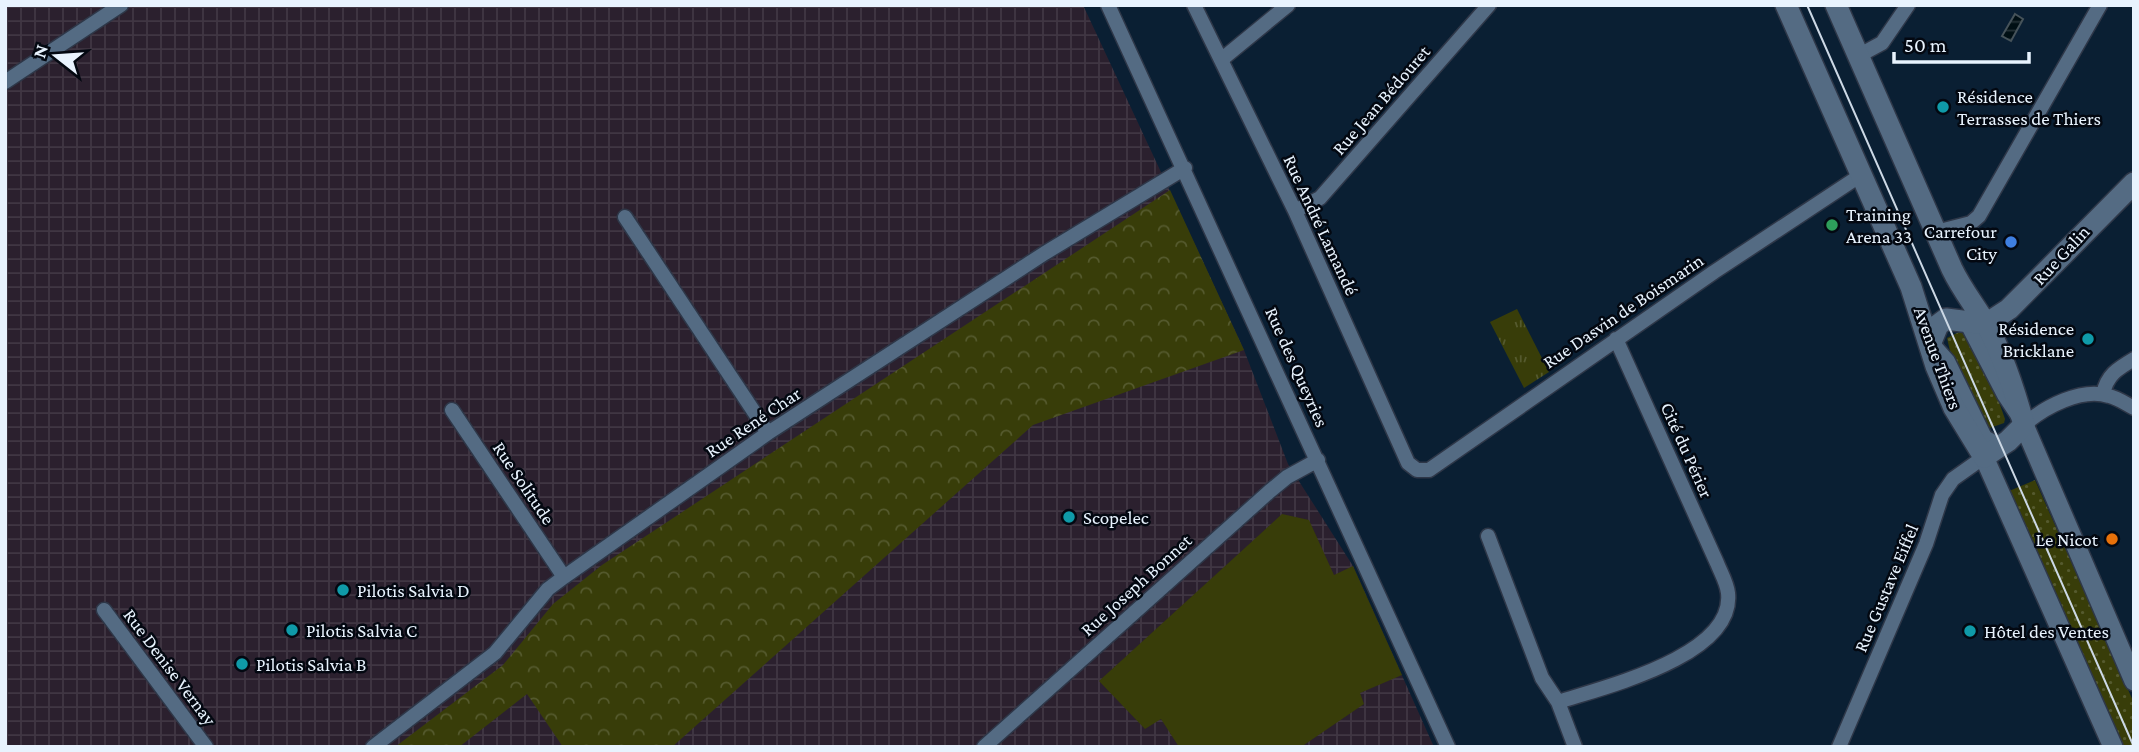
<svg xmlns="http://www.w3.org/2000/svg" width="2139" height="752" font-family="'Crimson Pro',serif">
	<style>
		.industrial { fill: url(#industrial-grid) }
		.grass { fill: url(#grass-dots) }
		.forest { fill: url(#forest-crowns) }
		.park { fill: url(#park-tufts) }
		.garden { fill: #383d09 }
		.water { fill: url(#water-rules); stroke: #46535a; stroke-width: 2 }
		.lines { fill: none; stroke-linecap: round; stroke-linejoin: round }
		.minor-casing { stroke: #2e3748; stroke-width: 17 }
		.tertiary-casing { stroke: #2e3748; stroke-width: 22 }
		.secondary-casing { stroke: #2e3748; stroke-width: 24 }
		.minor { stroke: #546b83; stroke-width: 14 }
		.tertiary { stroke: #546b83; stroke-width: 19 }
		.secondary { stroke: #546b83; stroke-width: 21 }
		.tram { stroke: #ccd8e5; stroke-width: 2 }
		.culture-dot { fill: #0f9aa8; stroke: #030811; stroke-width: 2.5 }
		.leisure-dot { fill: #2e9e5b; stroke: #030811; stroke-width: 2.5 }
		.shop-dot { fill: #3f7fe0; stroke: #030811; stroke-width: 2.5 }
		.food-dot { fill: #e8710a; stroke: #030811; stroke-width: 2.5 }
		.labels { text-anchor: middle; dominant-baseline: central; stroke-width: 5; stroke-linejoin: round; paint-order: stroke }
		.poi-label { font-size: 19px; fill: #e8f3fe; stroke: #030811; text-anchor: start }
		.street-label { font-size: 19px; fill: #e8f3fe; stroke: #030811 }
	</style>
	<defs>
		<pattern id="industrial-grid" width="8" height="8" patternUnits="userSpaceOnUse" patternTransform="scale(1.75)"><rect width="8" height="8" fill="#2b202e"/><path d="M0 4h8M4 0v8" fill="none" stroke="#403643"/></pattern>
		<pattern id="grass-dots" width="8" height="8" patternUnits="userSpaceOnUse" patternTransform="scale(1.75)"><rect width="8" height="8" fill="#383d09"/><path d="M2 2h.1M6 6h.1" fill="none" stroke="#555a2e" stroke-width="1.8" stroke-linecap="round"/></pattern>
		<pattern id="forest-crowns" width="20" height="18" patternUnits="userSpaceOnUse" patternTransform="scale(1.75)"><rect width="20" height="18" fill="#383d09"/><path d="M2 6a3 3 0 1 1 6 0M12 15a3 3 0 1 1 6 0" fill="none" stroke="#555a2e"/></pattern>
		<pattern id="park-tufts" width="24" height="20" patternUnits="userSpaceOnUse" patternTransform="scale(1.75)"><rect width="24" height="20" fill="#383d09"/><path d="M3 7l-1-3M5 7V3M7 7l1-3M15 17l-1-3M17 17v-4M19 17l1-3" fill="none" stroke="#555a2e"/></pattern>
		<pattern id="water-rules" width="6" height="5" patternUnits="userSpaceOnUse" patternTransform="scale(1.75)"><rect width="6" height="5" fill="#000f14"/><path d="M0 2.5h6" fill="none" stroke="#253237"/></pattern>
	</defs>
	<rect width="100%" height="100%" fill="#0a1f33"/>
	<path class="industrial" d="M5,5H1083L1244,350L1288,464L1353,566L1434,747H5Z"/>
	<path class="grass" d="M1963,330L1992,382L2005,419L2004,423L1990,428L1986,427C1970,398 1953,370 1947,338Z
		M2035,480L2134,703V747H2122L2009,491Z"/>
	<path class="forest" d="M1170,190L1244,350L1033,425L672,747H563L527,694L459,747H395L503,665L553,604L602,565Z"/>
	<path class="park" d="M1517,309L1549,372L1524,388L1490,322Z"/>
	<path class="garden" d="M1282,514L1309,520L1334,575L1353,566L1402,675L1360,693L1364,704L1301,747H1179L1161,719L1145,729L1099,681Z"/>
	<path class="water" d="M2015,14L2023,19L2011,41L2002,36Z"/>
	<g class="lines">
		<g class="minor-casing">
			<path id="minor" d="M1108,5L1448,747
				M1194,5L1295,211L1408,463L1417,470H1429L1714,272L1861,175
				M1858,56L1882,43L1908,5
				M1221,60L1288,5
				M5,82L121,5
				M1295,211L1320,198L1489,5
				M625,217L768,433
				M1936,232L1971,223L1979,216L2100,5
				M1965,320L2004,395L2024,425C2044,407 2082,387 2109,396C2118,398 2126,404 2134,408
				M1932,343L1948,361L1985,437L2001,446
				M2103,394C2107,375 2117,369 2134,359
				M452,410L564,577
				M1488,536L1542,678L1558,702L1575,747
				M104,610L206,747
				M1558,702C1604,687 1735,656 1728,593C1727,583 1721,573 1717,563L1616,339
				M373,747L495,653L548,589L564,577L768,433L1045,253L1185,168
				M984,747L1270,491L1287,477L1318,460
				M1839,747L1926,544L1942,495L1953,479L1984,457"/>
		</g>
		<g class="tertiary-casing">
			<path id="tertiary" d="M2024,425L2134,681
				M1984,457L2113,747"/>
		</g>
		<g class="secondary-casing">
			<path id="secondary" d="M1786,5L1911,287L1936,366L1954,408L1984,457L2008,441L2024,425C2015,392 2004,357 1987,326C1976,307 1962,290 1952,269L1836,5
				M1986,324L2009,309L2134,183
				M1931,342L1938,325L1946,319L1986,324"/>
		</g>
		<use href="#minor" class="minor"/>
		<use href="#tertiary" class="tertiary"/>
		<use href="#secondary" class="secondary"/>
		<path class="tram" d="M1807,5L2134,747"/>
	</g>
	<g class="culture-dot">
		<circle cx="1943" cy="107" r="7"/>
		<circle cx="2088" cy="339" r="7"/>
		<circle cx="1069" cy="517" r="7"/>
		<circle cx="343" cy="590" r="7"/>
		<circle cx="292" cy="630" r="7"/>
		<circle cx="1970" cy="631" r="7"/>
		<circle cx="242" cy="664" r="7"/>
	</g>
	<circle class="leisure-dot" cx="1832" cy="225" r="7"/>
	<circle class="shop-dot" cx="2011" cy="242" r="7"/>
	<circle class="food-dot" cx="2112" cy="539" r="7"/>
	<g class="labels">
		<g class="poi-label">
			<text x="1957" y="96">Résidence<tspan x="1957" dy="22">Terrasses de Thiers</tspan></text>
			<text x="1846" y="214">Training<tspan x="1846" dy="22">Arena 33</tspan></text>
			<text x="1997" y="231" text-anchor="end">Carrefour<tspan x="1997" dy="22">City</tspan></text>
			<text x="2074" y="328" text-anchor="end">Résidence<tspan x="2074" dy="22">Bricklane</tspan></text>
			<text x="1083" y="517">Scopelec</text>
			<text x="2098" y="539" text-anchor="end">Le Nicot</text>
			<text x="357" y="590">Pilotis Salvia D</text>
			<text x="306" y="630">Pilotis Salvia C</text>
			<text x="1984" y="631">Hôtel des Ventes</text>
			<text x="256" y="664">Pilotis Salvia B</text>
		</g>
		<g class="street-label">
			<text transform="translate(1381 100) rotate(-49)">Rue Jean Bédouret</text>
			<text transform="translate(1321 225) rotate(65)">Rue André Lamandé</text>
			<text transform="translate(2061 255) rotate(-47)">Rue Galin</text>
			<text transform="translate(1623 311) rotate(-34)">Rue Dasvin de Boismarin</text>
			<text transform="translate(1938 358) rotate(70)">Avenue Thiers</text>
			<text transform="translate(1297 367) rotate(66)">Rue des Queyries</text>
			<text transform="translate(753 422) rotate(-34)">Rue René Char</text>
			<text transform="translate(1687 450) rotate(66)">Cité du Périer</text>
			<text transform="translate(524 483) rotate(56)">Rue Solitude</text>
			<text transform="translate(1136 585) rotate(-42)">Rue Joseph Bonnet</text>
			<text transform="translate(1886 588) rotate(-67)">Rue Gustave Eiffel</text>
			<text transform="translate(170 667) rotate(53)">Rue Denise Vernay</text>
		</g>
	</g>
	<rect width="2139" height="752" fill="none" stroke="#e8f3fe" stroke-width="14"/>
	<g transform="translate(56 56) rotate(287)" stroke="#030811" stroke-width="5" paint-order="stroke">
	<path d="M0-5L12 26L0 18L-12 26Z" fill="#e8f3fe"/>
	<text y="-10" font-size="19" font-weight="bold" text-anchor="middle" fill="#e8f3fe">N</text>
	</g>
	<path d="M1894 52v10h135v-10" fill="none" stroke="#e8f3fe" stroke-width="3.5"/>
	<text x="1904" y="52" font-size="21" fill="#e8f3fe" stroke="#030811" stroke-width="5" paint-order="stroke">50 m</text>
</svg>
